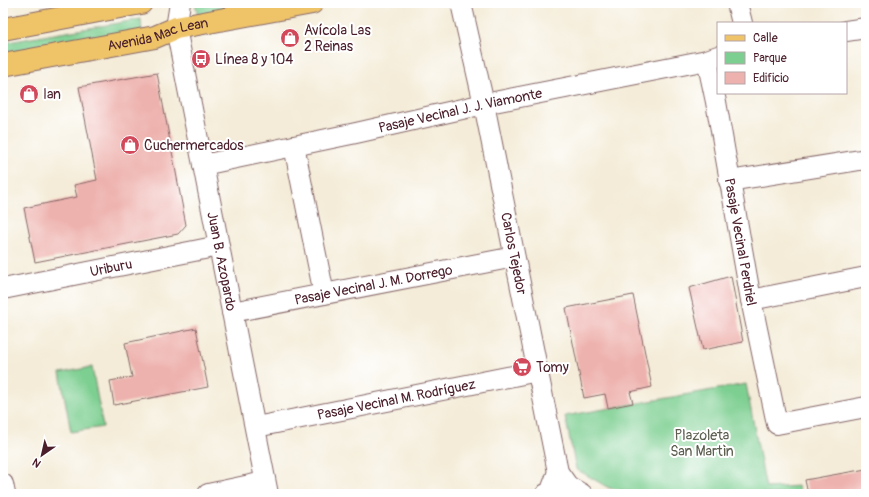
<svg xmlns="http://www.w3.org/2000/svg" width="869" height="497" font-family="Pangolin,sans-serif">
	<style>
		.green { fill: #7dcf91; stroke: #64775e }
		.building { fill: #eeb2ae }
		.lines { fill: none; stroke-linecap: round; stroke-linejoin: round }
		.minor-casing { stroke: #866768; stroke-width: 22 }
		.major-casing { stroke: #866768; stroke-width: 24 }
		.minor { stroke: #fff; stroke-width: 20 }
		.major { stroke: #efc469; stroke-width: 22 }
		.labels { text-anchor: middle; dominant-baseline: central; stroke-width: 4; stroke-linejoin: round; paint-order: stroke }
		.poi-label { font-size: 14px; fill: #4a1f2b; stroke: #fff; text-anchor: start }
		.street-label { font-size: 14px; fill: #4a1f2b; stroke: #fff }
		.park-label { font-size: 14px; fill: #5c5d4f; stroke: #fff }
	</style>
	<rect width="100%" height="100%" fill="#fff"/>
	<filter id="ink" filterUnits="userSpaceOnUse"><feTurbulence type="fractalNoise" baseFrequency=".025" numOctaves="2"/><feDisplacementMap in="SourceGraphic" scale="8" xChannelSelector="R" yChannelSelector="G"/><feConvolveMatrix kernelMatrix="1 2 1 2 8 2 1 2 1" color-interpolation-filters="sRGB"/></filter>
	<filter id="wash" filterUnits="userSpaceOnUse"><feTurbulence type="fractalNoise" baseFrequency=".012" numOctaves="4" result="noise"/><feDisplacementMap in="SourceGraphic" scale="16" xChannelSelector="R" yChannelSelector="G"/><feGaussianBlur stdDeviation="0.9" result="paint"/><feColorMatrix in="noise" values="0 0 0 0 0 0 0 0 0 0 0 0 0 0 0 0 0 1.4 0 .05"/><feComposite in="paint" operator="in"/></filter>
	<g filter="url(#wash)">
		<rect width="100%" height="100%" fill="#f4ecd8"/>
		<path class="green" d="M195,3H269L198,17Z
			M141,19L142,32L3,57V43Z
			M92,367L103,427L71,432L60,373Z
			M746,384L766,488L798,486L800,494H643L609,488L576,469L565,416Z"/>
		<g id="blocks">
			<path class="building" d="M157,73L186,225L178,234L35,262L24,208L77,197L74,185L97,180L79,87Z
				M731,276L743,342L703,350L689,288Z
				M633,295L652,387L630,392L633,403L608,408L605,394L584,398L566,308Z
				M196,328L208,387L114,405L110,381L132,377L125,343Z
				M866,469V494H808L805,480Z"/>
		</g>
	</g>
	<g filter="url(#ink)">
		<use href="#blocks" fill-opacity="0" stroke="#866768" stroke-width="1"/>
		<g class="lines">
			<g class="minor-casing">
				<g id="minor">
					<path id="s1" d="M180,3L176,28L268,494"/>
					<path id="s2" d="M461,3L484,104L558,472L568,486L582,494"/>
					<path d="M737,3L742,23"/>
					<path d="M846,31L866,28"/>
					<path id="s3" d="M707,60L716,102L751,300L777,424L866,407"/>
					<path d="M294,146L324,294"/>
					<path id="s4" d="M203,165L356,133L484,104L707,60L718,56"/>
					<path d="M729,181L866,159"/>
					<path id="s5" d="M3,289L219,246"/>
					<path d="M751,300L866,277"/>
					<path id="s6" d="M232,312L514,257"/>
					<path id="s7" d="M256,427L538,371"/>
					<path d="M3,484L5,494"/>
					<path d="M208,494L265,482"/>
					<path d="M546,494L550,493L558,472"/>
				</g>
			</g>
			<g class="major-casing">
				<g id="major">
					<path d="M3,29L141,3"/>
					<path id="s8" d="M3,65L155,37L176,28L312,3"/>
				</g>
			</g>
			<use href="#minor" class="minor"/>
			<use href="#major" class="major"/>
		</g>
	</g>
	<defs>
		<g id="shop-disc" transform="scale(1)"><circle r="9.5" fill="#d1495b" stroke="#fff"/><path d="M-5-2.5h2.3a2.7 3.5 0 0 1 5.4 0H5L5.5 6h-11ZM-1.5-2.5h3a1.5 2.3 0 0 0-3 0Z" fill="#fff"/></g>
		<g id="bus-disc" transform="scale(1)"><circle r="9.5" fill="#d1495b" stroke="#fff"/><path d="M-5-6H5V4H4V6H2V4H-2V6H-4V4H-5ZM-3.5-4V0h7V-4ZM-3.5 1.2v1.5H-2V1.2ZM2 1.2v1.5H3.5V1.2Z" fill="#fff"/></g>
		<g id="supermarket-disc" transform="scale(1)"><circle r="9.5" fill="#d1495b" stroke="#fff"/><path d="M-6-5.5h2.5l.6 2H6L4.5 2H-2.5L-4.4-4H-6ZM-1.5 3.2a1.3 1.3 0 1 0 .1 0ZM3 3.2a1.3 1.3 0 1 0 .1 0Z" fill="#fff"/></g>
	</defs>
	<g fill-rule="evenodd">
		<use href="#shop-disc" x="290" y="38"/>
		<use href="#bus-disc" x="201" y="59"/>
		<use href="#shop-disc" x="29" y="94"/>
		<use href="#shop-disc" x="130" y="145"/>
		<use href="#supermarket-disc" x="522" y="367"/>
	</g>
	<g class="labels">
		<g class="poi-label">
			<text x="304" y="30">Avícola Las<tspan x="304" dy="16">2 Reinas</tspan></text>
			<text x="215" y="59">Línea 8 y 104</text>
			<text x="43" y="94">Ian</text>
			<text x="144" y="145">Cuchermercados</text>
			<text x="536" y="367">Tomy</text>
		</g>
		<g class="street-label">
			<text stroke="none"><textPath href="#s8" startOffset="158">Avenida Mac Lean</textPath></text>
			<text stroke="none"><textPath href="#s4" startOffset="263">Pasaje Vecinal J. J. Viamonte</textPath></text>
			<text stroke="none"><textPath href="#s3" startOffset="185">Pasaje Vecinal Perdriel</textPath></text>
			<text stroke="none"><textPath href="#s2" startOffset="256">Carlos Tejedor</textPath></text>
			<text stroke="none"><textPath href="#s1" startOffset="263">Juan B. Azopardo</textPath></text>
			<text stroke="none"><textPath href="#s5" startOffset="110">Uriburu</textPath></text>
			<text stroke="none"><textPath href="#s6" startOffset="144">Pasaje Vecinal J. M. Dorrego</textPath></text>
			<text stroke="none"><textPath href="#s7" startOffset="143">Pasaje Vecinal M. Rodríguez</textPath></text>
		</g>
		<g class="park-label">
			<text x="702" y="435">Plazoleta<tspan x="702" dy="16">San Martìn</tspan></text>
		</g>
	</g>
	<rect width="869" height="497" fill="none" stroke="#fff" stroke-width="16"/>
	<rect x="717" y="22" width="130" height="72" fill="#ffffff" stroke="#b7a5aa"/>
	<rect x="725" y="35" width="20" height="6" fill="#efc469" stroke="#b7a5aa"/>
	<text x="753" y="42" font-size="12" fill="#4a1f2b">Calle</text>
	<rect x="725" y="52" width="20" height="12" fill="#7dcf91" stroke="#b7a5aa"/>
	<text x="753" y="62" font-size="12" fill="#4a1f2b">Parque</text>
	<rect x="725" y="72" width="20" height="12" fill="#eeb2ae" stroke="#b7a5aa"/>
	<text x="753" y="82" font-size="12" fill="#4a1f2b">Edificio</text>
	<g transform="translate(42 455) rotate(214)" stroke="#ffffff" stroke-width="3" paint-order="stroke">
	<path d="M0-3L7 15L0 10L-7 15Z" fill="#4a1f2b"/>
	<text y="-6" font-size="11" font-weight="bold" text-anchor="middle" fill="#4a1f2b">N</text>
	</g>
</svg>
